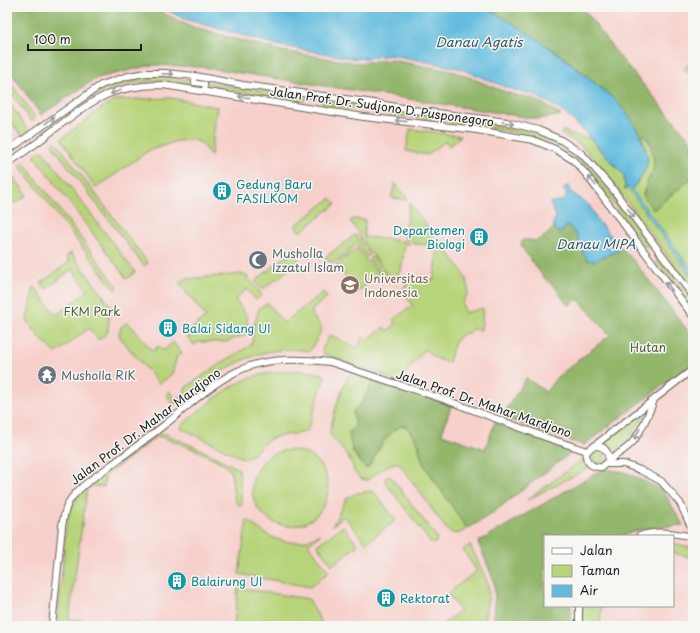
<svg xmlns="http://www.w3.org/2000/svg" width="700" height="633" font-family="'Playpen Sans',sans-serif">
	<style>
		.built { fill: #f7d0cc; fill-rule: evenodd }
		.green { fill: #b8d47a; stroke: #6a784b }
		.forest { fill: #92b66a; stroke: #576943 }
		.water { fill: #60bbde; stroke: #3e6c7d }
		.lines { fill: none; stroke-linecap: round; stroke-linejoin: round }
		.stream { stroke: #60bbde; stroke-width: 2.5 }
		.pedestrian-casing { stroke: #666056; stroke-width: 6 }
		.minor-casing { stroke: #666056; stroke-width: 8 }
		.pedestrian { stroke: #fff; stroke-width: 4.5 }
		.minor { stroke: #fff; stroke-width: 6 }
		.oneway { stroke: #999 }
		.labels { text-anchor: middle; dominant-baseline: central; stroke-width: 3; stroke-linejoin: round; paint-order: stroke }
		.street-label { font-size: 12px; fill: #1c1c1c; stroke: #f6f6f2 }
		.culture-label { font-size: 12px; fill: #0d838f; stroke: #f6f6f2; text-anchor: start }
		.worship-label { font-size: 12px; fill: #5b616d; stroke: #f6f6f2; text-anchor: start }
		.education-label { font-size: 12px; fill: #785e54; stroke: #f6f6f2; text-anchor: start }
		.park-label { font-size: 12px; fill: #535c3d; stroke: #f6f6f2 }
		.water-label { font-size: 13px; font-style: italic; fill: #375c6a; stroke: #f6f6f2 }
	</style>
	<rect width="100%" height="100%" fill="#f6f6f2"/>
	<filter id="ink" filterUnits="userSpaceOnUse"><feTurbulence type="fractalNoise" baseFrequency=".025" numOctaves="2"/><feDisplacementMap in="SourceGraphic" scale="8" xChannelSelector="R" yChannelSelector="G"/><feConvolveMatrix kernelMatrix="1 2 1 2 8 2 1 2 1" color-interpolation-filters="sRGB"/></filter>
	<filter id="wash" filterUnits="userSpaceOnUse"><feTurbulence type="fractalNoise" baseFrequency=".012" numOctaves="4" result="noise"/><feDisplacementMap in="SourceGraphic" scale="16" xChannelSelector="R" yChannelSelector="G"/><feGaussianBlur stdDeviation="0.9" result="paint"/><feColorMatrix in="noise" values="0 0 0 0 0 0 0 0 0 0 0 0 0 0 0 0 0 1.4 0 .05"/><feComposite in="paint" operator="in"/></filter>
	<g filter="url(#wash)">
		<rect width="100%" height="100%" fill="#f0dfc1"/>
		<path class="built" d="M7,7H693V626H7ZM545,536H673V606H545Z"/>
		<path class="green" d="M693,60V78L684,68Z
			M150,76L184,79L304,97L306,99L304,101C278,97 252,94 226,90C184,83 147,74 106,91C84,101 65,117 45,132L43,131L44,129L99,90L117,82Z
			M7,78L35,117V119L32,121H31L7,87Z
			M171,98L217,107L211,156L200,142L191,140L177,141L148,151L96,188L61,139L102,108L117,100Z
			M7,100L28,130L29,133L24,137L21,135L7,117Z
			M323,101L429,115L433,117L431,120L419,118L323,105L322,103Z
			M448,118C463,118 478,123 493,125C506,127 520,128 532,132C577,143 597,175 623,210C629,217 648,239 649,247H645L589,171C552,131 501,130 450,123L446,120Z
			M410,129L461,136L449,146L445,141L428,155L406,151Z
			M563,130L572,135L589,138L624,175L625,189L628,188L693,279V290L597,161L579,144L561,134Z
			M641,135L645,136C652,145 657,160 653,172C652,176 648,179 647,183C645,187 644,191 643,195L653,210L693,177V272L632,189L641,178L646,148Z
			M54,142H56L148,263L144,266L52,145Z
			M40,151H43L135,272L127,279L35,157V155Z
			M23,163H24L118,287L115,290L20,166Z
			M12,175L27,195L16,203L7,200V179Z
			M395,183L407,198L406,200L391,198Z
			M331,198L336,204L300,232L295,226Z
			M409,203L434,235L428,240L427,245L414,244L406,232Z
			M354,219L365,220L364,237L404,241L405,236L410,244L405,243L401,271L399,272L398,276H389L358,235L359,233L350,221Z
			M355,235L370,254L367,257L357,244L333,263L323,259Z
			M437,239C446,250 467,273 468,286C469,293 465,299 462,304L465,313L483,308L481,330L471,329L470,333C454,332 453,350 449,363C440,361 431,356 425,349L398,383L381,374L324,354L322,350L330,335L357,348L363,337L366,341L384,327L387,331L396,324L393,320L413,305L403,293L408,277L434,280L438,248L432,247L433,243Z
			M357,248L379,275L357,292L336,264Z
			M71,253L110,305L108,332L99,340L89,328L56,353L40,338L27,320L34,286L56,315L88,291L72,269L46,289L41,283L69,262L66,257Z
			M292,254L300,261L262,290L255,281L285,257Z
			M372,256L389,279H391L386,282L369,259Z
			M658,259L660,260L693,302V311L658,264L656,261Z
			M241,274L246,275L262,295L256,300L247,289L235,299C246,315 249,314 247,334L225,342H198L194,345L185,334L206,317L179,283L186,279Z
			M323,292L327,297L312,310C312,319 319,322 322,329L310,351C256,342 217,373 176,404H173L166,394L169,391L176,400L185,392V388L218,365L248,347L252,343L254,325L259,309L267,303L284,323Z
			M128,322L152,351L159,346L163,351L173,342L182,353L177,356L172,374L159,384L122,340L119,335L121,327Z
			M291,371H305L323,374L325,377L307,431L305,432C294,435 283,434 273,438C262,442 257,453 247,458H242L181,428L182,425C201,409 220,392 243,381C257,374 275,372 291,371Z
			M355,372L374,379L363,401L353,412L355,427L352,451L364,467L370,465C377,453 389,425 406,426L419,444V449L423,463L467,529C459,534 456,536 447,530L399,463C389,461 376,475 367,480L361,479L354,472L353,466L347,455L330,434C330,425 343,382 349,376C350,375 354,373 355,372Z
			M650,406L633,433L625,443L611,453L610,447L603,442Z
			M163,433L200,449L239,469L242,505L239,506C230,496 235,483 230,471C226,460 171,440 158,436L105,476L104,487L90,486L87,489L69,619L139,624L138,626H57L66,527L69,512L81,491L157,435Z
			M591 456a7 7 0 1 1 14 0a7 7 0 1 1-14 0Z
			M252 488a38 38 0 1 1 76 0a38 38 0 1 1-76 0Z
			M583,459V462L589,468L527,500Z
			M386,477H391L437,538L436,543H431L385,482Z
			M373,491L396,520L366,543L344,516L332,526L347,498L357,493Z
			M247,519C263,534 281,546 304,541C310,539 316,536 321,534L308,544L329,572L310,587L239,574Z
			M343,526L358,545L332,565L317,545Z
			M673,543L693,548V558L673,553Z
			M470,545L487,581L489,593L483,626H441L460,611L448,593L477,571L463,550Z
			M238,588L309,599L323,626H234Z
			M583,606H602L600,620L601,626H582L581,618Z"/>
		<path class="forest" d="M7,7H151L191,27L282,51L357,63L391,60L456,72L508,93L535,99L561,115L538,119L202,67L152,65L97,78L41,115L7,67Z
			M482,7H582L618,55L693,143V177L653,210L643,195L647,182L653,172L654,162L650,143L645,136L641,135L619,104L564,57L496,13Z
			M569,226L578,237L579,245L583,254L619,250L620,246L633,260L688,331C694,340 695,354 691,364L584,445L538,431L530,427L503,417L506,413L505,412L526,378L546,392L556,378L610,335L578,299L568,306L555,287L544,278L521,246L522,241C527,238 532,242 538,240C544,238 549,232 554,228L559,233L563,231L565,227Z
			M374,379L451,406L442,434L485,449L495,422L573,451L491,514L467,529L423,463L419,449V444L406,426C389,425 377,453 370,465L366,469L364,467C355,453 350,450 349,432L355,427L353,412L363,401Z
			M605,468L611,470L625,472L663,490L683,525L650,528L638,530L622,536H545V606H571V618L572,626H494L495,594L494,581L478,542Z"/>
		<path class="water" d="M160,7H482C521,25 561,55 593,82C601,89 611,95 618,103C630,115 651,148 647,165C645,173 638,181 633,188L625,189L624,175L573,120L559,109L535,95L510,89L458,68L392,55L357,59L281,46L187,20Z
			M567,186H569L570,191L590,206L598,221L620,246L619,250L594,261L587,260L579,245L578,237L569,226L565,227L563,231L559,233L554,228L553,223L556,216L550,203C558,199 564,205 567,194L564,190V188Z"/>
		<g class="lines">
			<path class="stream" d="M630,188L693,275"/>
		</g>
	</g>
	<g filter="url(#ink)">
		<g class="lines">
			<g class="pedestrian-casing">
				<path id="pedestrian" d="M195,76L194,83L205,84L204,91"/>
			</g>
			<g class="minor-casing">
				<path id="minor" d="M7,151L101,85L128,76L146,73H165L195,76L243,85L367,102L414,110L507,122L538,130L561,140L582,154L612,188L693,296
					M7,164C22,153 38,143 52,131C67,120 81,108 98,99C118,88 141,85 163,85L364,117L477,130L533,140L555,149L573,160L585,173L693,316
					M594,446L693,369
					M594,446C604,445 608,451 609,460L602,467C589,469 578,454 594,446Z
					M609,460C617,455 625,450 632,443C641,432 649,413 654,400
					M607,464H624L640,470L661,481L680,503L693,531
					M639,536C657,530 675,533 693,537
					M52,626L62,526C64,515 66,503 74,495C83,484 96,476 107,468C126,454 145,440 163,426C188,407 211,383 240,370C267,357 301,359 330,362L446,400L548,438L587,451
					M579,626V606"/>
			</g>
			<use href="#pedestrian" class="pedestrian"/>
			<use href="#minor" class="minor"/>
		</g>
		<defs><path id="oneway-shaft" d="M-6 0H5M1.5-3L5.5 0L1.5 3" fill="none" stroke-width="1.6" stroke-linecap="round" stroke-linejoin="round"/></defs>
		<g class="oneway">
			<use href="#oneway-shaft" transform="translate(168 74) rotate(2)"/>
			<use href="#oneway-shaft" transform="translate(116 92) rotate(161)"/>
			<use href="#oneway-shaft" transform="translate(244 97) rotate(-171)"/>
			<use href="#oneway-shaft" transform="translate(50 120) rotate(-37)"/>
			<use href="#oneway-shaft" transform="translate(401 121) rotate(-174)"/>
			<use href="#oneway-shaft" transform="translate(508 123) rotate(11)"/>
			<use href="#oneway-shaft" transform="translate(592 181) rotate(-129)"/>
			<use href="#oneway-shaft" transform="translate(631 213) rotate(53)"/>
			<use href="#oneway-shaft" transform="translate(669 286) rotate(-128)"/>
			<use href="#oneway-shaft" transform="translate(637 434) rotate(119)"/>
		</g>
	</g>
	<defs>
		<g id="building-disc" transform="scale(1)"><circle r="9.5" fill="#0f9aa8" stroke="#f6f6f2"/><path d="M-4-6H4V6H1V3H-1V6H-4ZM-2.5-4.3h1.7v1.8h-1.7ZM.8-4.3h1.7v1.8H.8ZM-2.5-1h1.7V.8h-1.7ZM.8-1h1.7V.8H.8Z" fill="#fff"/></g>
		<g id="mosque-disc" transform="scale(1)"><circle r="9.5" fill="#6b7280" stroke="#f6f6f2"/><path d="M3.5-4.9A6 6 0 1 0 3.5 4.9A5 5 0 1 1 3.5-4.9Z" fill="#fff"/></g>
		<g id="university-disc" transform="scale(1)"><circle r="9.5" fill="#8d6e63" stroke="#f6f6f2"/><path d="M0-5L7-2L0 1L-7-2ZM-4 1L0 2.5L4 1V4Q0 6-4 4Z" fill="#fff"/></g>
		<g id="temple-disc" transform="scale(1)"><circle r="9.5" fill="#6b7280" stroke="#f6f6f2"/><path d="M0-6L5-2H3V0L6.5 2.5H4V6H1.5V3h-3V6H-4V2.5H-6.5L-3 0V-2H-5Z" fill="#fff"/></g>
	</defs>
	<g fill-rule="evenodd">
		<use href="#building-disc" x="222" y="191"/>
		<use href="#building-disc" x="479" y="237"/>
		<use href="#mosque-disc" x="258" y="260"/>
		<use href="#university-disc" x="350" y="285"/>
		<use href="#building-disc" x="168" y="328"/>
		<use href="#temple-disc" x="47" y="375"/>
		<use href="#building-disc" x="177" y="581"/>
		<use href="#building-disc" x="386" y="598"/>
	</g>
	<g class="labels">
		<g class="street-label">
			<text transform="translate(382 106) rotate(8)">Jalan Prof. Dr. Sudjono D. Pusponegoro</text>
			<text transform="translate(484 403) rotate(19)">Jalan Prof. Dr. Mahar Mardjono</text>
			<text transform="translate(145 426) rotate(-37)">Jalan Prof. Dr. Mahar Mardjono</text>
		</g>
		<g class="culture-label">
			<text x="236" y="184">Gedung Baru<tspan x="236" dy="14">FASILKOM</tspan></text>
			<text x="465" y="230" text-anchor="end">Departemen<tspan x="465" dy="14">Biologi</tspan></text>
			<text x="182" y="328">Balai Sidang UI</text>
			<text x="191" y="581">Balairung UI</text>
			<text x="400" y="598">Rektorat</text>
		</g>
		<g class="worship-label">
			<text x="272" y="253">Musholla<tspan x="272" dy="14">Izzatul Islam</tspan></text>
			<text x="61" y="375">Musholla RIK</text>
		</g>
		<g class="education-label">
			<text x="364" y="278">Universitas<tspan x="364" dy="14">Indonesia</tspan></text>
		</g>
		<g class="park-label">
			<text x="92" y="311">FKM Park</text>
			<text x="648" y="347">Hutan</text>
		</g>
		<g class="water-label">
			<text x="479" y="41">Danau Agatis</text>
			<text x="596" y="243">Danau MIPA</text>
		</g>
	</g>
	<rect width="700" height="633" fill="none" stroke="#f6f6f2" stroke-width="24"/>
	<rect x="544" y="535" width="130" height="72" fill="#f6f6f2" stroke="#9f9f9c"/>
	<rect x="552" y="548" width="20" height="6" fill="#ffffff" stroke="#9f9f9c"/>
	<text x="580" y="555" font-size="12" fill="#1c1c1c">Jalan</text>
	<rect x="552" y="565" width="20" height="12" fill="#b8d47a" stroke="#9f9f9c"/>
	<text x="580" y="575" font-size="12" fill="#1c1c1c">Taman</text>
	<rect x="552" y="585" width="20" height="12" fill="#60bbde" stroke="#9f9f9c"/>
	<text x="580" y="595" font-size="12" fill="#1c1c1c">Air</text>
	<path d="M28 44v6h113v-6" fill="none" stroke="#1c1c1c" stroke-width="2"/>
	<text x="34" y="44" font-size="12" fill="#1c1c1c" stroke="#f6f6f2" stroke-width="3" paint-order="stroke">100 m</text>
</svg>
